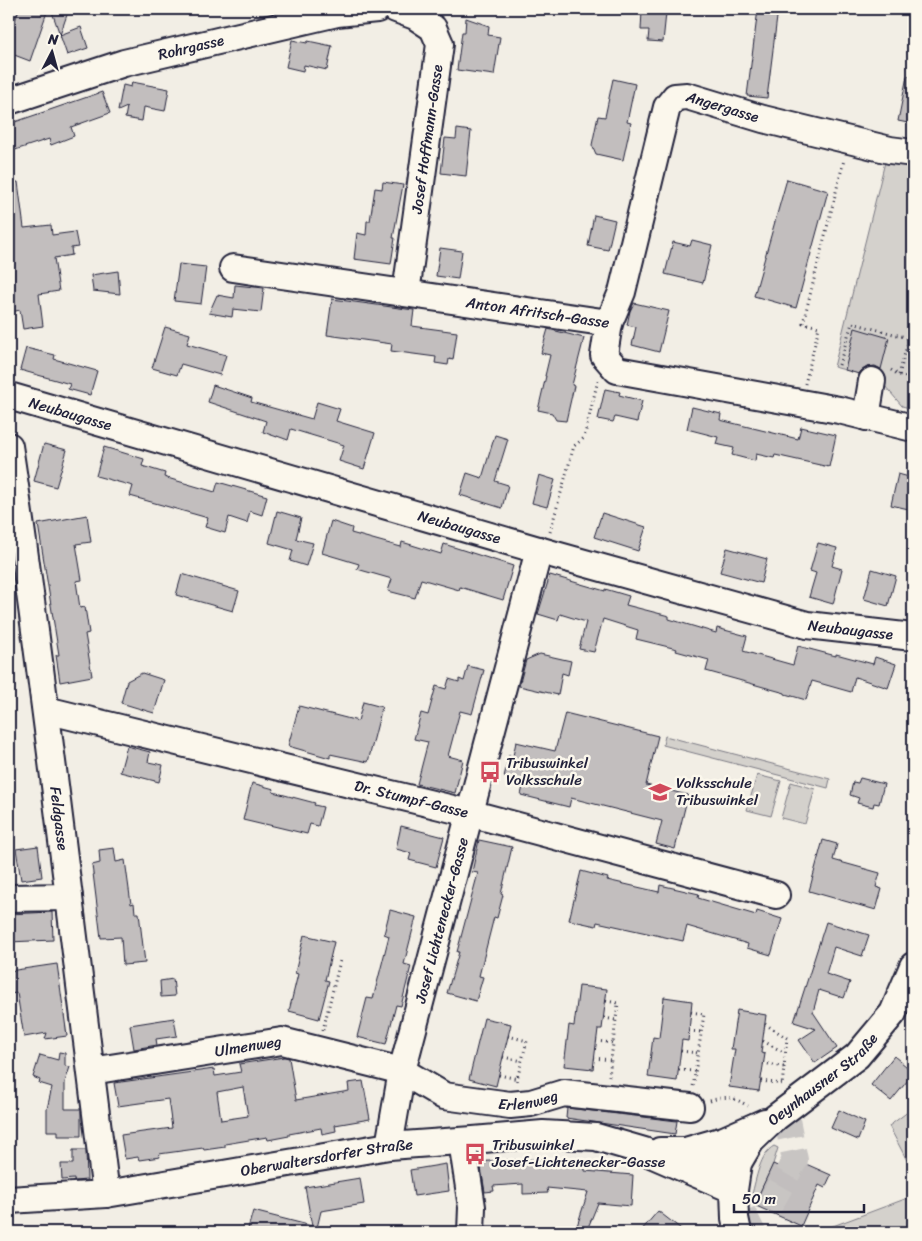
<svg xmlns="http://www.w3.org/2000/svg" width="922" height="1241" font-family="Sriracha,sans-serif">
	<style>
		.green { fill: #d4d1cc; stroke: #7b7a84 }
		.building { fill: #c2bebe; stroke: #22223b; fill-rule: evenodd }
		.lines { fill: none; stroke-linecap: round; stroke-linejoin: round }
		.minor-tunnel { stroke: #c8c5c3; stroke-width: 26; stroke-dasharray: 26 13; stroke-linecap: butt }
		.minor-casing { stroke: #22223b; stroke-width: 30 }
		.path { stroke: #22223b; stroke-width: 3; stroke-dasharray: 1 4; stroke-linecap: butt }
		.minor { stroke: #fbf7ec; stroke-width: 26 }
		.labels { text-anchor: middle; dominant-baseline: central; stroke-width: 5; stroke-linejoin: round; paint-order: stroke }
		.street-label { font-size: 15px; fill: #22223b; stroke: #fbf7ec }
		.poi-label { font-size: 15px; fill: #22223b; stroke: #fbf7ec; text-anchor: start }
	</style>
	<rect width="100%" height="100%" fill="#f2eee5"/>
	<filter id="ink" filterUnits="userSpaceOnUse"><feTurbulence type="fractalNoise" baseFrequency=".02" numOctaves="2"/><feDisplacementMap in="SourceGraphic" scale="10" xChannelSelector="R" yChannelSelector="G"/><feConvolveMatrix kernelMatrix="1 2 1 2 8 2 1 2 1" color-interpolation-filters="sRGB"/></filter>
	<g filter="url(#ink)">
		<path class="green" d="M887,154L913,158V409L902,406L879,379L834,367Z
			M665,736L830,779L828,788L663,745Z
			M757,775L781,781L771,816L747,810Z
			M791,782L815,789L805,824L781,818Z
			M913,1108V1172L889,1126Z
			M774,1146L778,1148L773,1164L758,1197L752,1194C756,1180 760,1153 774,1146Z
			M913,1196V1232H817Z"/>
		<path class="building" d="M19,9H48L30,61L9,53V38Z
			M51,9H69L60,35L81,27L88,48L67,55Z
			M758,9H778L767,98L747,96Z
			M642,11L666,13L663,42L648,41L649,30H641Z
			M466,18L489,26L488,35L500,37L494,75L457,70L462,32H465Z
			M292,40L307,43L308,41L332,46L327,70L304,65L303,71L286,67Z
			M907,76H913V124L898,121Z
			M613,79L635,84L627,122L631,123L623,160L596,154L592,145L598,116L605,117Z
			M132,82L169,89L165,111L144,107L142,121L125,118L127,107L118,111L123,85L131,87Z
			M102,92L110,113L71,127L74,136L51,145L49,139L9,152V124Z
			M457,129L471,131L466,176L441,173L445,138L456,139Z
			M787,179L828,191L796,308L754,296Z
			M9,182H18L24,228L51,225L52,235L75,232L78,247L71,248L72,255L54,258L59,291L39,294L43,326L23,329L20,310L11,312L9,301Z
			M383,182L403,185L393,238H395L391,264L354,259L357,233L366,235L367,221H370L375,188L382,189Z
			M594,215L615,220L608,250L588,246Z
			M692,240L712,245L703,283L665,274L673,242L690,246Z
			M440,248L462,251L458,279L436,276Z
			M179,264L206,267L201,304L174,301Z
			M118,271L120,294L93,291L91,275Z
			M235,285L264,288L261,312L233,309L232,317L209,313L217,295L234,298Z
			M332,299L414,310L412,326L457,332L453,360L449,359L448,365L435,363L436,357L391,351L392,344L327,335Z
			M634,303L669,311L659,352L632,345L636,327L627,325L630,311Z
			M165,327L190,334L187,344L226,355L220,375L181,364L177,375L152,368Z
			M855,328L889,338L881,369L875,366L867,367L861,371L859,374L845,370Z
			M548,329L584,338L572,385L574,386L566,421L556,420L552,413L538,410L546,376H545L550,355L541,353Z
			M26,348L55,355L54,359L97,371L90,395L68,389L70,384L20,370Z
			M213,385L252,398L251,402L312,419L317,402L340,409L336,421L375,433L364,469L339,461L344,445L291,429L288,440L277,436V437L263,432L266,421L208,402Z
			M605,389L620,392L619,395L642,401L637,422L615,417L613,422L598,419Z
			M692,407L721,414L720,420L798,439L801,427L836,435L829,467L775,455L774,458L756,454L755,461L732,455L734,448L716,444L718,437L687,429Z
			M495,435L508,439L495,481L508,485L502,508L460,495L467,473L482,478Z
			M44,444L67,450L56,487L34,481Z
			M104,447L144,459L142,466L165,473L164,477L215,492L218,482L267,496L262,515L250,511L247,523L229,517L225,533L205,527L208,518L130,496L133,486L96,476Z
			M898,474L913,478V510L891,505Z
			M539,475L555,480L547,507L532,503Z
			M277,511L301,518L296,539L313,543L306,566L290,561L293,550L269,543Z
			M602,513L646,527L638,551L594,537Z
			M87,515L91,542L76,544L82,580L76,581L80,608L85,607L89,633L85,634L92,676L60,682L56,655H59L38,524Z
			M331,521L352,528L351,533L401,547L402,542L441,554L444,544L513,566L503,600L460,587L459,590L421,579L415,598L388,591L392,579L357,569L359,564L322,553Z
			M818,543L837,548L832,566L842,569L833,604L809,597L816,573L810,571Z
			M727,548L767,559L761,583L720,572Z
			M872,569L896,576L888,606L864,599Z
			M182,574L239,591L233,611L176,595Z
			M550,575L605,591V589L629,596L626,605L669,616V619L716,633L717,628L747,636L743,651L793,665L798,646L836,656V654L873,664L875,657L896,664L888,688L855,677L851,692L812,681L806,700L785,694V693L706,671L709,660L676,651L677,649L636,639L638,630L603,619L594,652L579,649L586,622L560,614L558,620L538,614Z
			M540,654L571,661L568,675L562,673L558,695L519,686L526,660Z
			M468,666L484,670L472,714L460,711L448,756L463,760L455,793L417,784L428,742L414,739L421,713L428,715L436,686L446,689L449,679L459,682V679L464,681Z
			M142,673L164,680L154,713L121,703L127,681Z
			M363,702L382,707L368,762L330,754V758L288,746L299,706L358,721Z
			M565,713L658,736L646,785L688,795L675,849L656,844L662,821L571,798L569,807L521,795L524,782L504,777L509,755L513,756L516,742L555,751Z
			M127,746L150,752L148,762L163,765L159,782L120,772Z
			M860,778L884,784L879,804L874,803L873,807L857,803L859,798L850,795L853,782L858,783Z
			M252,783L274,789L273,792L315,803L314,805L323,807L318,826L310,824L307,834L265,824L264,825L243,820Z
			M401,826L444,837L436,867L409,860L411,853L396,849Z
			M479,840L512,847L501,894L503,895L497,918L494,917L479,976L483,977L476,1001L447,993L459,952H457L478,873L472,872Z
			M823,840L837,844L833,860L880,873L876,887L882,889L876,910L809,891Z
			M38,846L42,877L21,880L16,849Z
			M114,848L116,862L125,860L131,904L134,903L135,913H139L145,963L123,965L121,937L101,938L92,865L100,863L99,850Z
			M581,871L608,878L607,880L659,892L660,885L699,894L698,898L756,915L757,911L782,919L771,955L747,948L748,944L687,926L683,941L597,922L596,926L569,920Z
			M390,910L416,917L404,964L411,966L401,1006L396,1005L386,1044L357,1037L367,998L373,999L389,936L384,934Z
			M52,912L53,940L9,942V914Z
			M826,922L869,935L862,956L834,947L826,974L850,982L844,998L819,990L813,1012L837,1048L815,1063L799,1040L816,1029L794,1022Z
			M304,935L334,942L325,980L329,981L319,1019L289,1011L298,974L295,973Z
			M57,964L67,1036L45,1039L47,1033L24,1037L17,993L9,994V971Z
			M173,979L175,996L161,997L160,981Z
			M579,986L607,989L602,1029H598L593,1069L564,1066L569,1025L574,1026Z
			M664,997L692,1001L688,1041L682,1040L677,1081L648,1077L653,1037L659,1038Z
			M737,1010L766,1015L761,1053L765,1054L759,1091L729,1087L735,1049H731Z
			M174,1018L177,1036L156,1039L157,1045L134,1049L130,1025Z
			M484,1018L511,1024L496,1086L469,1079Z
			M59,1052L65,1053V1066L70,1067L65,1082V1109H81V1136H58V1131H47V1109L52,1087L39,1083L40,1080L33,1077L40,1055L58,1060Z
			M894,1056L913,1072V1074L891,1101L871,1085Z
			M284,1057L289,1058L296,1100L349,1091L348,1083L363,1081L370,1119L335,1125L336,1131L322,1134L321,1128L289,1134V1136L268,1140L267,1137L225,1144V1147L204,1150L203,1148L159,1154L160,1157L139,1160L138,1157L125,1159L121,1135L172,1128L168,1099L118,1106L114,1083L214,1069L215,1076L241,1072L239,1064ZM243,1087L248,1116L221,1120L217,1092Z
			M567,1108L677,1121L675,1134L566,1118Z
			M839,1110L865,1122L858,1140L831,1128Z
			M73,1150H86L87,1180L74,1181V1179L62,1180L61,1164H73Z
			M546,1159L547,1165L585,1168V1171L633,1175L631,1206L598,1203L587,1230L577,1226L588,1192L547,1188L548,1193L523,1194V1184L493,1186L494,1191L485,1192L480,1162L499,1160Z
			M446,1164L449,1191L414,1196L410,1170Z
			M773,1164L800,1176L806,1164L831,1175L825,1188L819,1185L801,1226L754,1205Z
			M360,1178L364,1204L321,1211L316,1232H247L253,1211L312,1226L305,1187Z
			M658,1211L685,1232H640Z"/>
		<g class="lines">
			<path class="minor-tunnel" d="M737,1230L763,1217L795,1160L785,1110"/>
			<g class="minor-casing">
				<g id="minor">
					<path d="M396,9L415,16L433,28L440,44L406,293"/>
					<path id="s1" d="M9,101L124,63L337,13L377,9"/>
					<path id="s2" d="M233,268L609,323L604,355L617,370L839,410L913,428"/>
					<path id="s3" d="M609,323L622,292L667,107L675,97L687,96L763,119L890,150L913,153"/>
					<path id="s4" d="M9,396L552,554L807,625L913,637"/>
					<path d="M866,417L872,381"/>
					<path id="s5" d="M9,446C32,596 50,746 69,897C82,996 94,1095 106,1194"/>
					<path id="s6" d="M46,710L469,813L776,895"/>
					<path d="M9,898L69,897"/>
					<path id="s7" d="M91,1071L282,1041L402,1071L444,1096L510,1105L531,1103L564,1093L690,1107"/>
					<path d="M462,1141L472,1207L471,1232"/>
					<path id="s8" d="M389,1146L402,1071L539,550"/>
					<path d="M689,1150L724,1140L765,1122"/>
					<path d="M660,1151H686L738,1163"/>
					<path id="s9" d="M9,1200L106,1194L389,1146L473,1140L543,1134L596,1137L644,1151L734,1190"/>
					<path id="s10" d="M738,1232L735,1218L734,1190L738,1163L751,1141L775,1118L857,1056L893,1013L913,966"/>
				</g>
			</g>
			<path class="path" d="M839,365L852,323L909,338L899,375
				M891,370L899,375L913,379
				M805,384L819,327L803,323L844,160
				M550,532L574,446L584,438L598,380
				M606,1001L618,1003L609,1076
				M691,1012L704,1014L693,1087
				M604,1018L616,1020
				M765,1024L787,1038L782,1086
				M323,1030L340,961
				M689,1031L701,1032
				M508,1036L527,1041L516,1083
				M596,1041L613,1043
				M763,1041L785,1053
				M681,1051L698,1053
				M503,1057L522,1061
				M594,1058L611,1060
				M763,1063L784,1067
				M679,1070L695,1071
				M499,1075L518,1079
				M761,1081L782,1084
				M710,1101C727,1095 733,1097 748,1106"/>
			<use href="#minor" class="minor"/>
		</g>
	</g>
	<defs>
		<g id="bus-bare" transform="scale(1.725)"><path d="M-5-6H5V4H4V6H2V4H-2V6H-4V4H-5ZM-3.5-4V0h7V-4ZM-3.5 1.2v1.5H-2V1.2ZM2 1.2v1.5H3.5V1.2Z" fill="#d1495b" stroke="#fbf7ec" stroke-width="2.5" paint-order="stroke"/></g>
		<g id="school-bare" transform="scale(1.725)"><path d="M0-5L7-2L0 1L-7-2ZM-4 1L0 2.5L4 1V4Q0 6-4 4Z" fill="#d1495b" stroke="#fbf7ec" stroke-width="2.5" paint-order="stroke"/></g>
	</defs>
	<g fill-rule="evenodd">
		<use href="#bus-bare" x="490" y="772"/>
		<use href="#school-bare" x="660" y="792"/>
		<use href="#bus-bare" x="475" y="1154"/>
	</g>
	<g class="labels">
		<g class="street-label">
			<text stroke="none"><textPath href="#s1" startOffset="190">Rohrgasse</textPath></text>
			<text stroke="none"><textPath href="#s3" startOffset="286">Angergasse</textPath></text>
			<text transform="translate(427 139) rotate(-82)">Josef Hoffmann-Gasse</text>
			<text stroke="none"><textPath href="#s2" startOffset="308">Anton Afritsch-Gasse</textPath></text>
			<text stroke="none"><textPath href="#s4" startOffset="64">Neubaugasse</textPath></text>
			<text stroke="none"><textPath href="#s4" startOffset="469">Neubaugasse</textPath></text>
			<text stroke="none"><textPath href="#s4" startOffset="874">Neubaugasse</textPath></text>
			<text stroke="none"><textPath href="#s6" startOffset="376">Dr. Stumpf-Gasse</textPath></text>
			<text stroke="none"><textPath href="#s5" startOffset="376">Feldgasse</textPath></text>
			<text stroke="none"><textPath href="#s8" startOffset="232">Josef Lichtenecker-Gasse</textPath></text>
			<text stroke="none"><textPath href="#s7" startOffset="159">Ulmenweg</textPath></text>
			<text stroke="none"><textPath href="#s10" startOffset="190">Oeynhausner Straße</textPath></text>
			<text stroke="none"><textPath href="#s7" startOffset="451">Erlenweg</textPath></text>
			<text stroke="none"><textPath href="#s9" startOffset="321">Oberwaltersdorfer Straße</textPath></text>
		</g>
		<g class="poi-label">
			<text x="506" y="763">Tribuswinkel<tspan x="506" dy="17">Volksschule</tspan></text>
			<text x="676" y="783">Volksschule<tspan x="676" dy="17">Tribuswinkel</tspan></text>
			<text x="492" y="1145">Tribuswinkel<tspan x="492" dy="17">Josef-Lichtenecker-Gasse</tspan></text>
		</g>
	</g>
	<rect width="922" height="1241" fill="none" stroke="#fbf7ec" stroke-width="30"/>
	<rect x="15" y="15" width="892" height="1211" fill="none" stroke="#22223b" stroke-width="2" filter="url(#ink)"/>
	<g transform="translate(52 52) rotate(6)" stroke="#fbf7ec" stroke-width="4" paint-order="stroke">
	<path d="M0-4L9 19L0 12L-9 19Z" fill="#22223b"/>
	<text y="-8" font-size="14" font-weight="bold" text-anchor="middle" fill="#22223b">N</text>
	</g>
	<path d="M734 1204v8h130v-8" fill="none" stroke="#22223b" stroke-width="2.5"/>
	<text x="742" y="1204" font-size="15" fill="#22223b" stroke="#fbf7ec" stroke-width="4" paint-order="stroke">50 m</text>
</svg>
